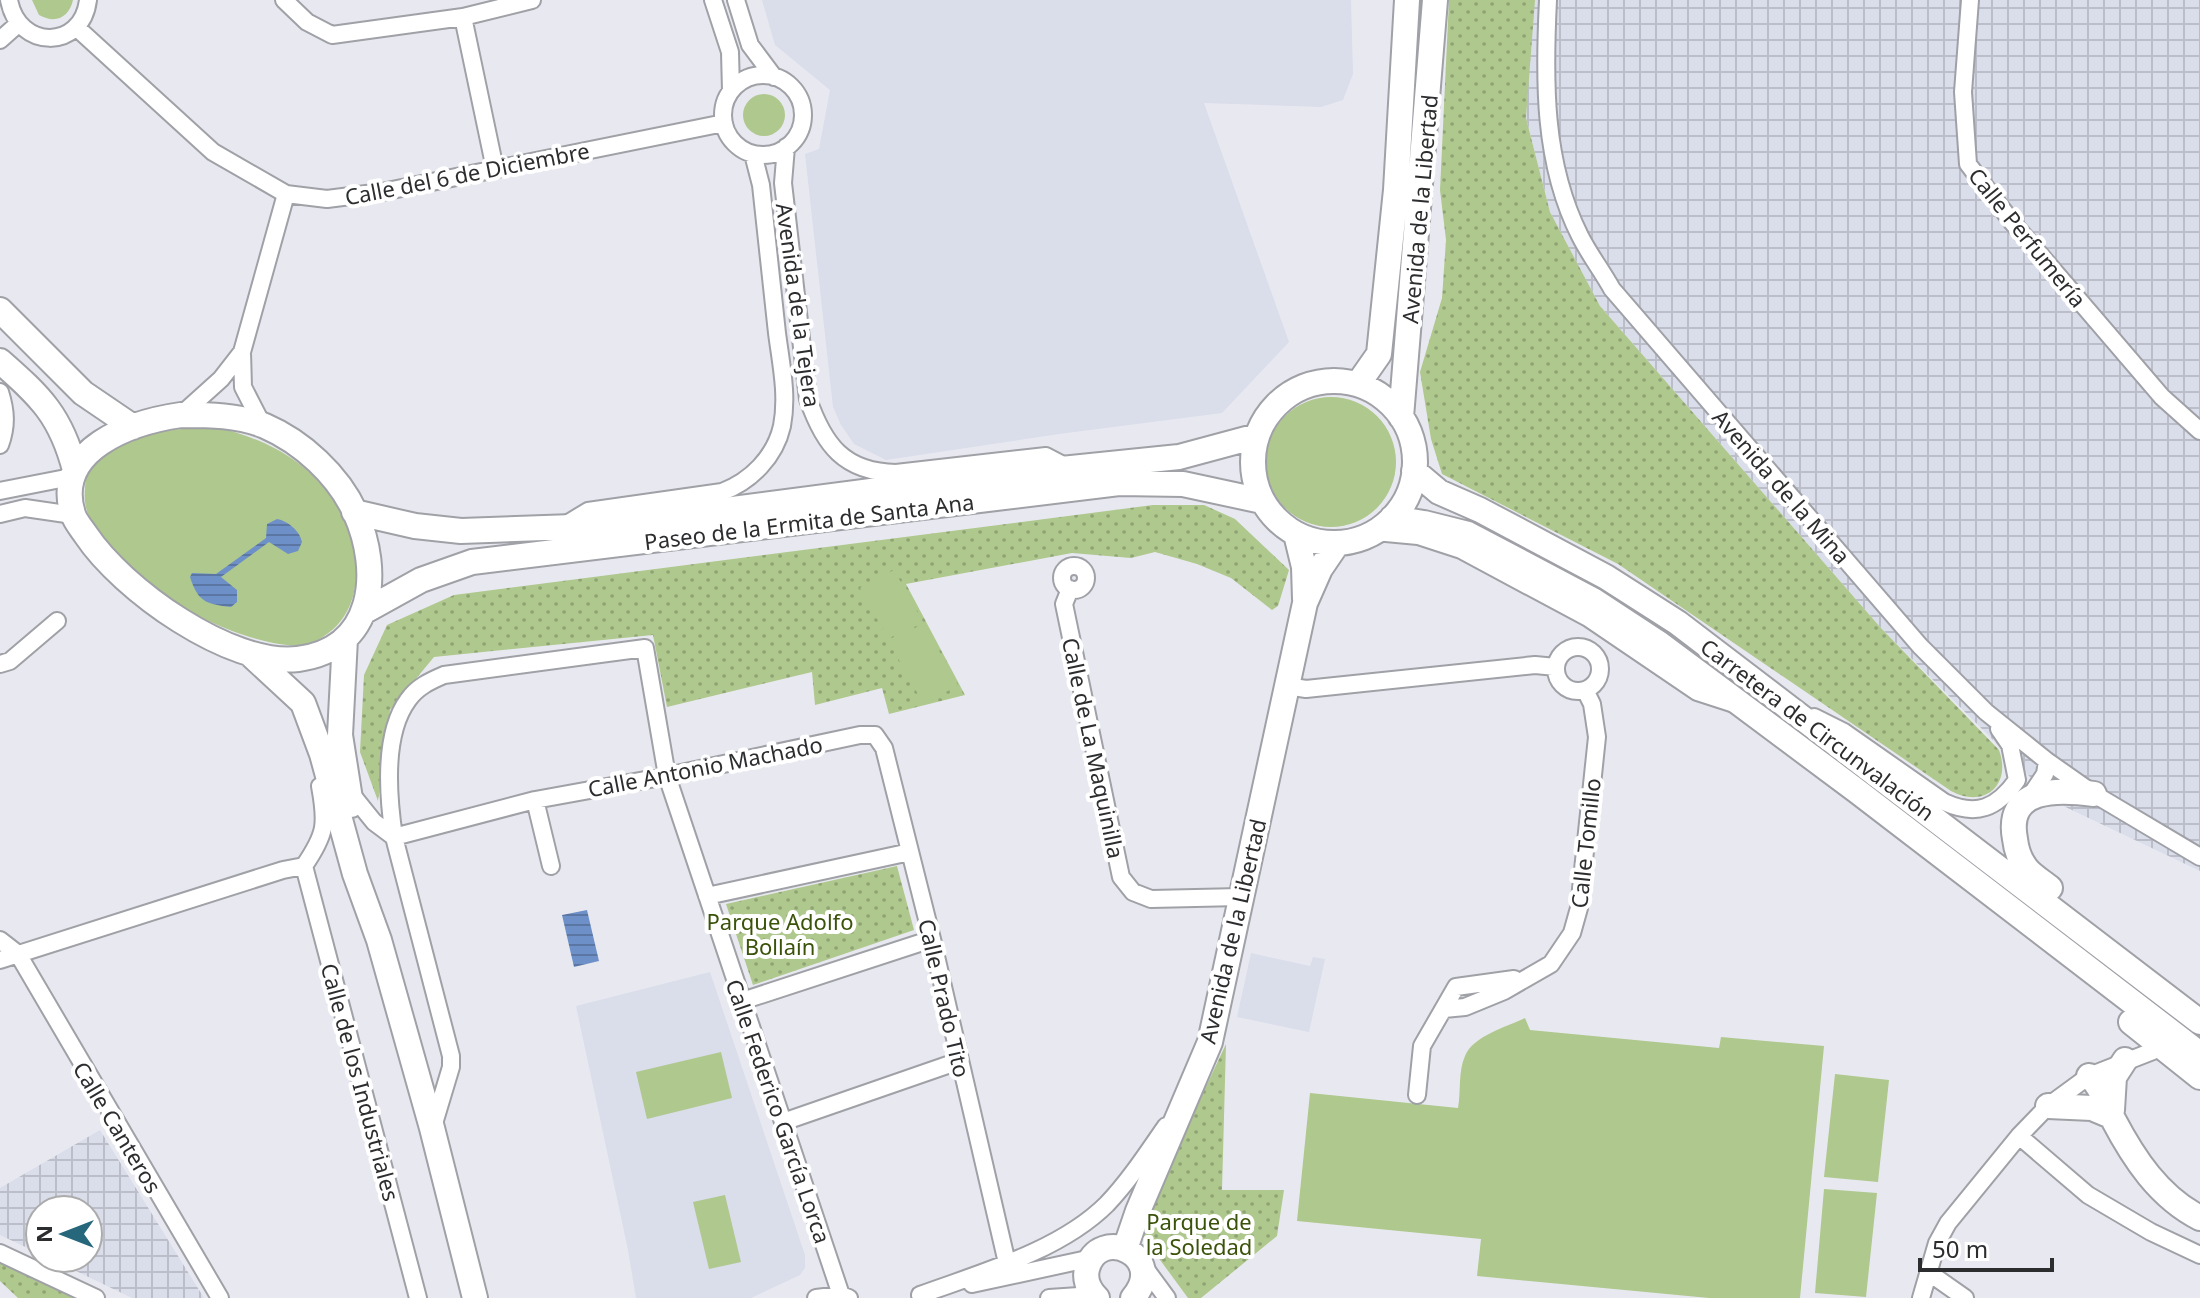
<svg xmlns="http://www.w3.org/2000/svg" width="2200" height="1298" font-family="'Noto Sans',sans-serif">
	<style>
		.built { fill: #daddea }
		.industrial { fill: url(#industrial-grid) }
		.grass { fill: url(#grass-dots) }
		.garden { fill: #afc88d }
		.water { fill: url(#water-rules) }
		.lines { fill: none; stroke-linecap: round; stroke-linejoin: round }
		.street-casing { stroke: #9fa1a7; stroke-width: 20 }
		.secondary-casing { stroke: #9fa1a7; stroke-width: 28 }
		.street { stroke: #fff; stroke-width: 16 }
		.secondary { stroke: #fff; stroke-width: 24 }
		.labels { text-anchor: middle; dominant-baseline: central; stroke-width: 8; stroke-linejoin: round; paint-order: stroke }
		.street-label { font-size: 22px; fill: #2c2d2f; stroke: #fff }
		.park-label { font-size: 22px; fill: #3a5209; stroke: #fff }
	</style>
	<defs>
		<pattern id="industrial-grid" width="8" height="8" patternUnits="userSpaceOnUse" patternTransform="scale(2)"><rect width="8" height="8" fill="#daddea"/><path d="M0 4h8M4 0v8" fill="none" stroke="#bbbec9"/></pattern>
		<pattern id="grass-dots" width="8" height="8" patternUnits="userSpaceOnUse" patternTransform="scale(2)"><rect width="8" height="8" fill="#afc88d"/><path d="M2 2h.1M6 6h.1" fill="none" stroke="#8fa374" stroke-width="1.8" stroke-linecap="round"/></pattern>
		<pattern id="water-rules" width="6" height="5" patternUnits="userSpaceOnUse" patternTransform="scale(2)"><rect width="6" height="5" fill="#6e90c8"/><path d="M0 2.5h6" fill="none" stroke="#5b76a3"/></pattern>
	</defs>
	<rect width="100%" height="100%" fill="#e8e9f0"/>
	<path class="built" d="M762,0H1351L1353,74L1343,100L1321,107L1204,103L1289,342L1222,413L1059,434L886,460L854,444L841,425L833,407L805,154L819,149L830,90L775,45Z
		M1251,953L1310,966L1313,957L1325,959L1309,1032L1237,1017Z
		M710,972L805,1255V1268L800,1275L751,1298H636L628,1250L576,1006Z"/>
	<path class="industrial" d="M1533,0H2200V871L2055,802L1880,627L1600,306L1550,212L1526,118Z
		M100,1130L204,1298H132L49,1258H88V1210H40V1254L0,1235V1188Z"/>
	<path class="grass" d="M1449,0H1535L1526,118L1550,212L1600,306L1880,627L1999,750C2012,785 1984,809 1951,791L1618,564L1442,474L1431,439L1420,372L1442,298L1446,240L1440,190Z
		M1153,505H1204L1235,519L1289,570L1278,606L1272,610L1231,578L1197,564L1155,552L1131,558L1072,553L906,584L965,695L889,714L882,688L815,705L812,672L667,707L653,635L434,657L390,710L378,801L360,752L364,675L387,625L454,595Z
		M897,866L914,930L753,985L726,904Z
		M1226,1044L1222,1190H1284L1277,1236L1201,1298H1188L1141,1234L1164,1176Z
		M0,1263L75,1298H18L0,1281Z"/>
	<path class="garden" d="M32,0H73C69,18 55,24 39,15Z
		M743 115a21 21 0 1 1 42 0a21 21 0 1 1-42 0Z
		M1266 462a65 65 0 1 1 130 0a65 65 0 1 1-130 0Z
		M216,427C264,439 302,457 332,498C360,537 370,603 327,634C315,643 302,647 287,645C218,637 123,582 90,518C85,509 84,498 85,488C89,434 175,428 216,427Z
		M894,570L922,620L888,639L860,588Z
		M924,623L958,685L924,705L889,642Z
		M1525,1018L1530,1030L1719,1048L1721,1037L1824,1046L1800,1298H1709L1477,1276L1481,1239L1297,1221L1310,1093L1458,1108C1461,1092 1458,1071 1465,1056C1473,1036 1506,1027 1525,1018Z
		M721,1052L732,1098L647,1119L636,1072Z
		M1835,1074L1889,1080L1878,1182L1824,1177Z
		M1824,1189L1877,1193L1866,1297L1815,1293Z
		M725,1195L741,1262L709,1269L693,1202Z"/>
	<path class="water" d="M277,519C288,521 300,531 302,542L298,551L288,554L269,542L221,577L237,590V602L231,607C206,604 198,602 190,577L192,573L216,574L266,538L267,524Z
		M587,910L599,961L574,967L562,915Z"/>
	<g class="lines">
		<g class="street-casing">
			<path id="street" d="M9,0C18,50 82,51 88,0
				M284,0L307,22L332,35L463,17L532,0
				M713,0L730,52L731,91
				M736,0L750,45L774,77
				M1548,0C1544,80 1543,163 1580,236C1589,254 1602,271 1612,289L1920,646L1986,712L2047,761L2094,794L2200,857
				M1970,0L1963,92L1968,164L2012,222L2162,397L2200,431
				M463,17L495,169
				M76,27L213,152L286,194L327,199L382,192L724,123
				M0,40L18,24
				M723 115a40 40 0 1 1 80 0a40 40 0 1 1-80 0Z
				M786,147L783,183L808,399C824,445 844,472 896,473L1046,456L1069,468
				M0,392C6,411 7,426 0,445
				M181,415L221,379L242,352
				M262,424L243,387L242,352L286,194
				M0,491L71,477
				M0,514L25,508L73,515
				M565,525L588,511L722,492C751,481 775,457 782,426C788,395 781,364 777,333C772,284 766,234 761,185L753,154
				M1375,532L1418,536L1461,550L1588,618L1697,692L1734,704
				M1062 578a12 12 0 1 1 24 0a12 12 0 1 1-24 0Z
				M1070,589L1064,604L1121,877L1133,892L1151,899L1240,897
				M1556 669a22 22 0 1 1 44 0a22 22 0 1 1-44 0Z
				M0,664L10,661L57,621
				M1287,686L1306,689L1535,665L1556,667
				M1814,717L1844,732L1944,802C1977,817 1997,808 2017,780L2010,745L1999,729
				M349,791L374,822L394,837L451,1056V1067L433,1127
				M2029,798L2045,774L2047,761
				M535,800L551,866
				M304,866L418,1298
				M304,866C326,834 327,824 320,786
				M707,896L910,852
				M0,940L18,954L220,1298
				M0,960L283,870L304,866
				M742,1001L932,939
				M1444,1009L1465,1007L1504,991L1551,964L1572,933L1579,908L1597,737L1592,704L1585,690
				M1417,1095L1422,1046L1456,987L1514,979
				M783,1122L959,1061
				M2019,1136L2088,1195L2151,1232L2200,1255
				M0,1253L96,1298
				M1142,1264L1167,1298
				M1928,1272L1965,1298
				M972,1284L1092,1258
				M841,1295L667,776L645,648L444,675C430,681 417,687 408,700C383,734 388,797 394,837L535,800L667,776L860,735H875L884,748L932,939L1007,1263
				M920,1295C980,1273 1060,1251 1107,1204C1129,1181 1148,1152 1166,1126
				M816,1298L841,1295L849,1298
				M1049,1298L1094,1295
				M1921,1298L1937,1243L1948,1223L2019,1136L2048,1106L2089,1076L2153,1051"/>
		</g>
		<g class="secondary-casing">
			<path id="secondary" d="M0,310L83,393L133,427
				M0,361C41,397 61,416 75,470
				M1253 462a81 81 0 1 1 162 0a81 81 0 1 1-162 0Z
				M1358,384L1379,354L1396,190L1407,0
				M181,415C209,415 239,415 265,426C302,442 338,475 355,512C382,572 375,649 298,659C230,667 122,589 86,535C82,529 75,521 73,514C52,449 132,422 181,415Z
				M1401,417L1435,0
				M1414,471L1439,492L1480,510L1606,577L1678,623L2200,1022
				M354,512L415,526L461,531L602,526L971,478L1179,457L1257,436
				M1392,518L1424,523L1468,534L1593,600L1660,644L1857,791L2200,1054
				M1296,534L1304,567L1305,599
				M365,611L421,580L472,562L1119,483L1183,484L1262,501
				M345,639L340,735L351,805
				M250,654L303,703L322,754L355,874L379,940L432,1128L475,1298
				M2050,888C2043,882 2032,876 2026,868C2020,860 2016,848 2015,839C2005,787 2058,789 2094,794
				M2131,1022L2200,1077
				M2089,1076C2104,1089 2104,1103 2113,1119C2134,1159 2159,1197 2200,1218
				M2048,1106L2092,1108L2111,1116
				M2112,1110L2114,1077L2125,1060
				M1125,1249L1138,1211L1210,1042L1305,603L1320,569L1337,544
				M1097,1298C1089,1290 1084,1281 1087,1269C1098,1224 1169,1256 1133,1298"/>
		</g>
		<use href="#street" class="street"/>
		<use href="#secondary" class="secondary"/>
	</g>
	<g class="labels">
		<g class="street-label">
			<text transform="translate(467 173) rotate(-11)">Calle del 6 de Diciembre</text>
			<text transform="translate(1419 209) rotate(-85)">Avenida de la Libertad</text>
			<text transform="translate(2028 237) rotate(51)">Calle Perfumería</text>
			<text transform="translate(799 305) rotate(82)">Avenida de la Tejera</text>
			<text transform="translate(1782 486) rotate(49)">Avenida de la Mina</text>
			<text transform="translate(809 521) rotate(-7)">Paseo de la Ermita de Santa Ana</text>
			<text transform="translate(1818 729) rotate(37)">Carretera de Circunvalación</text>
			<text transform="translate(1094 748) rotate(78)">Calle de La Maquinilla</text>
			<text transform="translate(705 766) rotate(-11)">Calle Antonio Machado</text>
			<text transform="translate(1585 843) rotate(-84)">Calle Tomillo</text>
			<text transform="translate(1232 931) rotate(-77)">Avenida de la Libertad</text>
			<text transform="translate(945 998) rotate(77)">Calle Prado Tito</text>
			<text transform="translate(361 1082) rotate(75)">Calle de los Industriales</text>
			<text transform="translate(779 1111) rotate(71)">Calle Federico García Lorca</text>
			<text transform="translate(118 1127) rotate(59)">Calle Canteros</text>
		</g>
		<g class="park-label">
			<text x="780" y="921">Parque Adolfo<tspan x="780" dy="25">Bollaín</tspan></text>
			<text x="1199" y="1221">Parque de<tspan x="1199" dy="25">la Soledad</tspan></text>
		</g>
	</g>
	<g transform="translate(64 1234) rotate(270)"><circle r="38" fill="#ffffff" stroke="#ababac" stroke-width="2"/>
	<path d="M0-6L14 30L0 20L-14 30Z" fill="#26677b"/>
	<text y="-12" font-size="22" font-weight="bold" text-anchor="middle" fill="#2c2d2f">N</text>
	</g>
	<path d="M1920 1258v12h132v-12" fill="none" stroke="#2c2d2f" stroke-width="4"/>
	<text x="1932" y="1258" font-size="24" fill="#2c2d2f" stroke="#ffffff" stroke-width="6" paint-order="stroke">50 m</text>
</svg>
